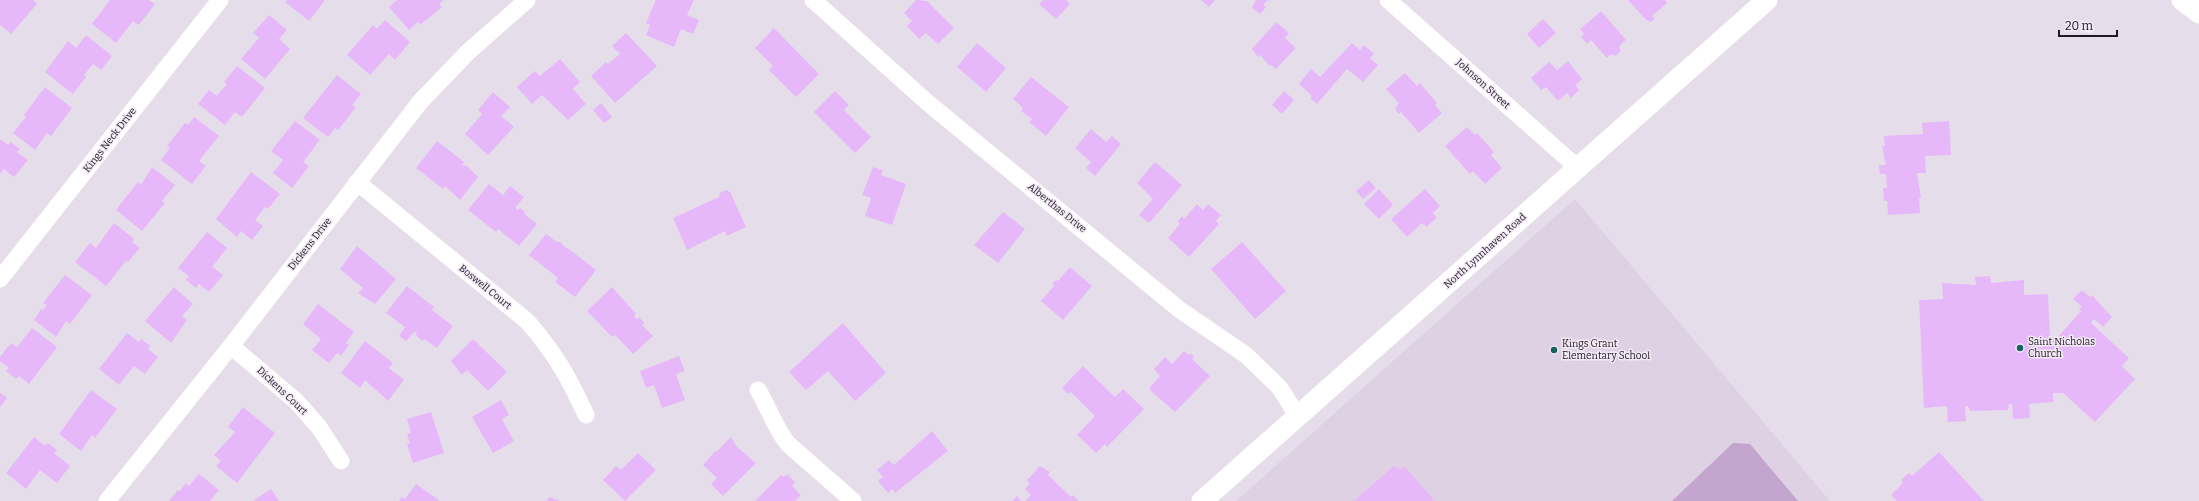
<svg xmlns="http://www.w3.org/2000/svg" width="2199" height="501" font-family="Bitter,serif">
	<style>
		.built { fill: #dfd1e4 }
		.green { fill: #c3a5ce }
		.building { fill: #e7b8f9 }
		.lines { fill: none; stroke-linecap: round; stroke-linejoin: round }
		.minor { stroke: #fff; stroke-width: 17 }
		.tertiary { stroke: #fff; stroke-width: 21 }
		.poi-dot { fill: #156461; stroke: #f4eaf7; stroke-width: 1.5 }
		.labels { text-anchor: middle; dominant-baseline: central; stroke-width: 3; stroke-linejoin: round; paint-order: stroke }
		.street-label { font-size: 10px; fill: #1d1a1f; stroke: #f4eaf7 }
		.poi-label { font-size: 10px; fill: #1d1a1f; stroke: #f4eaf7; text-anchor: start }
	</style>
	<rect width="100%" height="100%" fill="#e6ddea"/>
	<path class="built" d="M1575,199L1830,501H1236Z"/>
	<path class="green" d="M1733,443L1750,444L1798,501H1672Z"/>
	<path class="building" d="M0,0H33L37,4L11,34L0,25Z
		M110,0H149L155,4L139,25L133,21L116,43L92,24Z
		M287,0H325L309,21L285,2Z
		M397,0H444L439,4L442,7L420,25L418,22L409,30L389,7Z
		M656,0H694L687,15L699,20L693,34L681,29L674,47L646,35L650,25L646,23Z
		M916,0L927,1L954,28L938,44L926,33L919,39L907,26L912,21L904,13Z
		M1043,0H1066L1070,4L1056,19L1039,4Z
		M1201,0H1215L1209,7Z
		M1256,0H1268L1263,5L1266,7L1260,14L1252,8Z
		M1628,0H1665L1667,3L1652,16L1655,19L1650,22L1648,20L1647,21Z
		M1601,11L1626,40L1619,46L1621,51L1615,56L1611,54L1607,58L1591,40L1587,44L1581,37L1584,34L1580,29Z
		M269,15L287,30L279,39L290,49L265,79L241,59L259,38L253,33Z
		M1543,19L1556,33L1539,48L1527,34Z
		M385,20L410,42L395,60L389,54L370,75L347,55L373,25L377,29Z
		M1276,22L1289,33L1285,38L1296,48L1276,69L1271,65L1270,66L1260,55L1258,57L1252,49Z
		M774,28L819,74L796,97L769,70L773,66L755,48Z
		M626,33L657,66L615,103L591,76L606,62L608,64L620,54L612,46Z
		M86,35L112,56L101,70L93,64L84,75L86,77L73,94L45,72L68,41L76,48Z
		M977,43L1006,68L986,92L957,67Z
		M1352,43L1360,50L1364,45L1374,54L1370,58L1378,65L1363,82L1347,69L1317,104L1310,98L1312,96L1299,84L1311,69L1320,77Z
		M560,59L580,82L573,89L586,104L568,120L542,95L532,104L517,87L535,71L540,76Z
		M1568,61L1582,79L1575,85L1579,90L1571,98L1567,93L1558,101L1546,87L1541,90L1531,78L1549,62L1557,70Z
		M237,66L265,88L242,117L235,112L225,125L198,104L209,90L217,96L227,84L224,82Z
		M1405,73L1417,86L1420,83L1437,103L1435,105L1442,113L1419,133L1401,112L1399,114L1395,109L1399,103L1386,89Z
		M337,75L361,94L352,105L356,107L338,130L335,128L328,137L303,118Z
		M1031,77L1069,107L1046,136L1029,122L1032,119L1021,111L1023,108L1013,99Z
		M45,87L72,108L51,136L47,133L35,150L13,133L26,117L24,115Z
		M835,91L849,105L844,110L871,137L855,153L814,112Z
		M1284,91L1294,100L1282,114L1272,105Z
		M493,92L510,107L501,116L514,127L488,155L465,134L482,114L478,110Z
		M601,103L612,117L604,123L593,110Z
		M194,117L219,136L199,161L206,166L192,184L161,160L170,148L167,146L185,123L188,125Z
		M295,121L320,140L303,162L309,166L292,188L273,173L283,160L271,151Z
		M1949,121L1951,155L1925,156L1926,173H1917L1921,198L1919,199L1920,213L1888,215L1887,201H1884L1883,188H1887L1886,174H1880L1879,165H1886L1882,146H1885L1884,136L1923,134L1922,123Z
		M1467,127L1475,135L1477,133L1494,152L1491,155L1502,168L1485,184L1473,171L1470,174L1445,146Z
		M1091,129L1106,142L1112,136L1121,144L1095,176L1086,168L1091,162L1075,148Z
		M0,139L8,145L11,142L20,149L17,152L28,160L14,177L4,169L0,174Z
		M437,141L464,162L462,165L467,166L478,177L460,200L445,186L443,189L416,168Z
		M1155,162L1182,185L1149,223L1139,215L1153,199L1137,183Z
		M152,167L175,185L162,201L165,203L142,231L116,210L138,182L141,185Z
		M873,167L883,170L881,175L906,184L892,225L865,216L871,198L862,195Z
		M251,172L280,194L268,209L265,207L255,220L263,226L252,240L241,231L237,237L216,219Z
		M1369,180L1376,188L1363,199L1356,191Z
		M489,184L503,195L510,186L524,197L515,208L518,210L520,208L525,212L524,214L537,224L519,246L498,229L496,232L468,210Z
		M1379,189L1393,205L1379,219L1364,204Z
		M1425,189L1440,206L1433,213L1437,218L1426,227L1422,223L1407,237L1391,219Z
		M726,190L730,192L746,227L727,236L725,231L687,250L673,218L719,197L720,193Z
		M1197,204L1203,210L1208,204L1221,215L1216,221L1219,224L1189,257L1168,238L1180,224L1178,221L1182,216L1184,219Z
		M1003,212L1025,229L998,263L974,245Z
		M114,223L134,239L132,242L140,248L128,262L126,261L106,286L75,262L90,243L96,248Z
		M207,232L227,248L212,267L223,275L209,292L199,284L196,288L186,280L189,276L178,268Z
		M546,234L557,242H560L566,248L569,249L596,270L575,297L555,282L558,278L529,255Z
		M1242,242L1286,291L1255,319L1211,269Z
		M357,246L396,279L375,304L358,293L363,288L340,269Z
		M1070,267L1092,286L1063,320L1041,301L1054,286L1052,284L1056,280L1058,281Z
		M65,275L92,295L70,324L66,321L56,337L34,320L41,309L43,310L47,305L43,303Z
		M1990,276L1991,283L2024,280V295L2048,294L2050,338H2057L2081,311L2079,309L2082,307L2073,299L2082,290L2090,297L2092,295L2112,317L2103,327L2094,319L2091,323L2129,358L2122,366L2135,379L2095,422L2063,393H2053V402L2029,404L2030,418L2013,419L2012,404H2009L2008,410L1970,411L1968,406H1965L1966,421L1948,422L1947,406L1924,408L1919,300L1943,299L1942,283L1976,285L1975,277Z
		M407,286L434,307L432,310L453,326L437,348L424,339L422,341L417,336L415,331L406,341L399,336L405,327L386,313Z
		M174,287L193,304L182,316L187,320L171,343L145,321Z
		M612,287L636,314L634,316L637,319L639,317L644,323L642,325L653,336L633,354L615,335L612,337L587,311Z
		M318,304L354,332L346,343L349,345L341,356L337,353L329,363L312,350L321,339L303,324Z
		M843,323L886,373L855,401L828,371L806,390L789,372Z
		M32,328L57,347L29,384L19,376L16,379L6,371L9,368L0,361V357L11,343L17,347Z
		M127,333L139,342L141,339L150,346L148,349L158,357L145,374L134,366L119,385L99,369Z
		M473,339L507,372L488,391L467,370L462,375L451,361Z
		M365,341L393,363L389,368L404,380L388,401L365,380L360,388L341,373Z
		M1184,351L1189,355L1191,353L1194,357L1192,359L1210,376L1175,412L1150,390V387L1160,376L1154,369L1165,357L1172,364Z
		M679,356L685,371L676,374L685,400L662,408L654,385L646,388L640,371Z
		M1083,366L1115,397L1123,389L1144,409L1107,447L1105,444L1096,453L1077,435L1095,416L1071,392L1068,394L1062,388Z
		M91,390L117,409L95,438L92,435L81,451L59,434Z
		M0,393L7,398L0,407Z
		M501,400L509,415L502,419L514,441L493,453L472,417Z
		M243,407L275,433L237,483L216,466L221,461L214,455L235,432L228,427Z
		M431,412L444,453L413,463L407,444L410,443L407,434L411,433L407,419Z
		M932,431L948,451L895,493L892,489L888,493L878,481L883,477L877,470L889,460L894,465Z
		M34,437L45,446L48,443L57,450L54,453L70,466L57,483L40,470L26,489L6,473Z
		M731,437L737,447L756,463L723,496L711,484L717,478L703,465L715,451L716,452Z
		M1939,452L1984,501H1897L1891,495L1903,483L1901,480L1909,473L1912,476Z
		M638,453L656,470L625,501L603,480L616,466L621,470Z
		M1040,466L1050,472L1048,475L1071,497L1073,495L1079,501H1025L1031,495L1025,489L1030,483L1027,480Z
		M1394,466L1401,469L1404,466L1435,501H1354Z
		M199,474L219,490L210,501H169L178,490L180,491L186,483L189,486Z
		M787,474L795,482L792,486L801,495L795,501H755L781,475L784,477Z
		M416,484L440,501H399L402,497L405,499Z
		M271,489L279,501H253Z
		M1017,496L1021,501H1012Z
		M549,497L560,501H547Z"/>
	<g class="lines">
		<path class="minor" d="M813,0L928,103L1180,310L1246,355L1280,388L1298,417
			M1388,0L1578,168
			M357,182L527,321C555,353 568,376 586,415
			M0,279L220,0
			M231,346L296,401L319,427L341,461
			M758,390C769,408 775,428 788,444L853,501
			M107,501L231,346L420,102L468,52L527,0"/>
		<path class="tertiary" d="M2182,0L2199,13
			M1202,501L1767,0"/>
	</g>
	<g class="poi-dot">
		<circle cx="2020" cy="348" r="4"/>
		<circle cx="1554" cy="350" r="4"/>
	</g>
	<g class="labels">
		<g class="street-label">
			<text transform="translate(1483 84) rotate(42)">Johnson Street</text>
			<text transform="translate(110 140) rotate(-52)">Kings Neck Drive</text>
			<text transform="translate(1057 208) rotate(39)">Alberthas Drive</text>
			<text transform="translate(310 244) rotate(-52)">Dickens Drive</text>
			<text transform="translate(1485 251) rotate(-42)">North Lynnhaven Road</text>
			<text transform="translate(485 287) rotate(39)">Boswell Court</text>
			<text transform="translate(282 391) rotate(43)">Dickens Court</text>
		</g>
		<g class="poi-label">
			<text x="2028" y="342">Saint Nicholas<tspan x="2028" dy="12">Church</tspan></text>
			<text x="1562" y="344">Kings Grant<tspan x="1562" dy="12">Elementary School</tspan></text>
		</g>
	</g>
	<path d="M2059 30v6h58v-6" fill="none" stroke="#1d1a1f" stroke-width="2"/>
	<text x="2065" y="30" font-size="12" fill="#1d1a1f" stroke="#f4eaf7" stroke-width="3" paint-order="stroke">20 m</text>
</svg>
